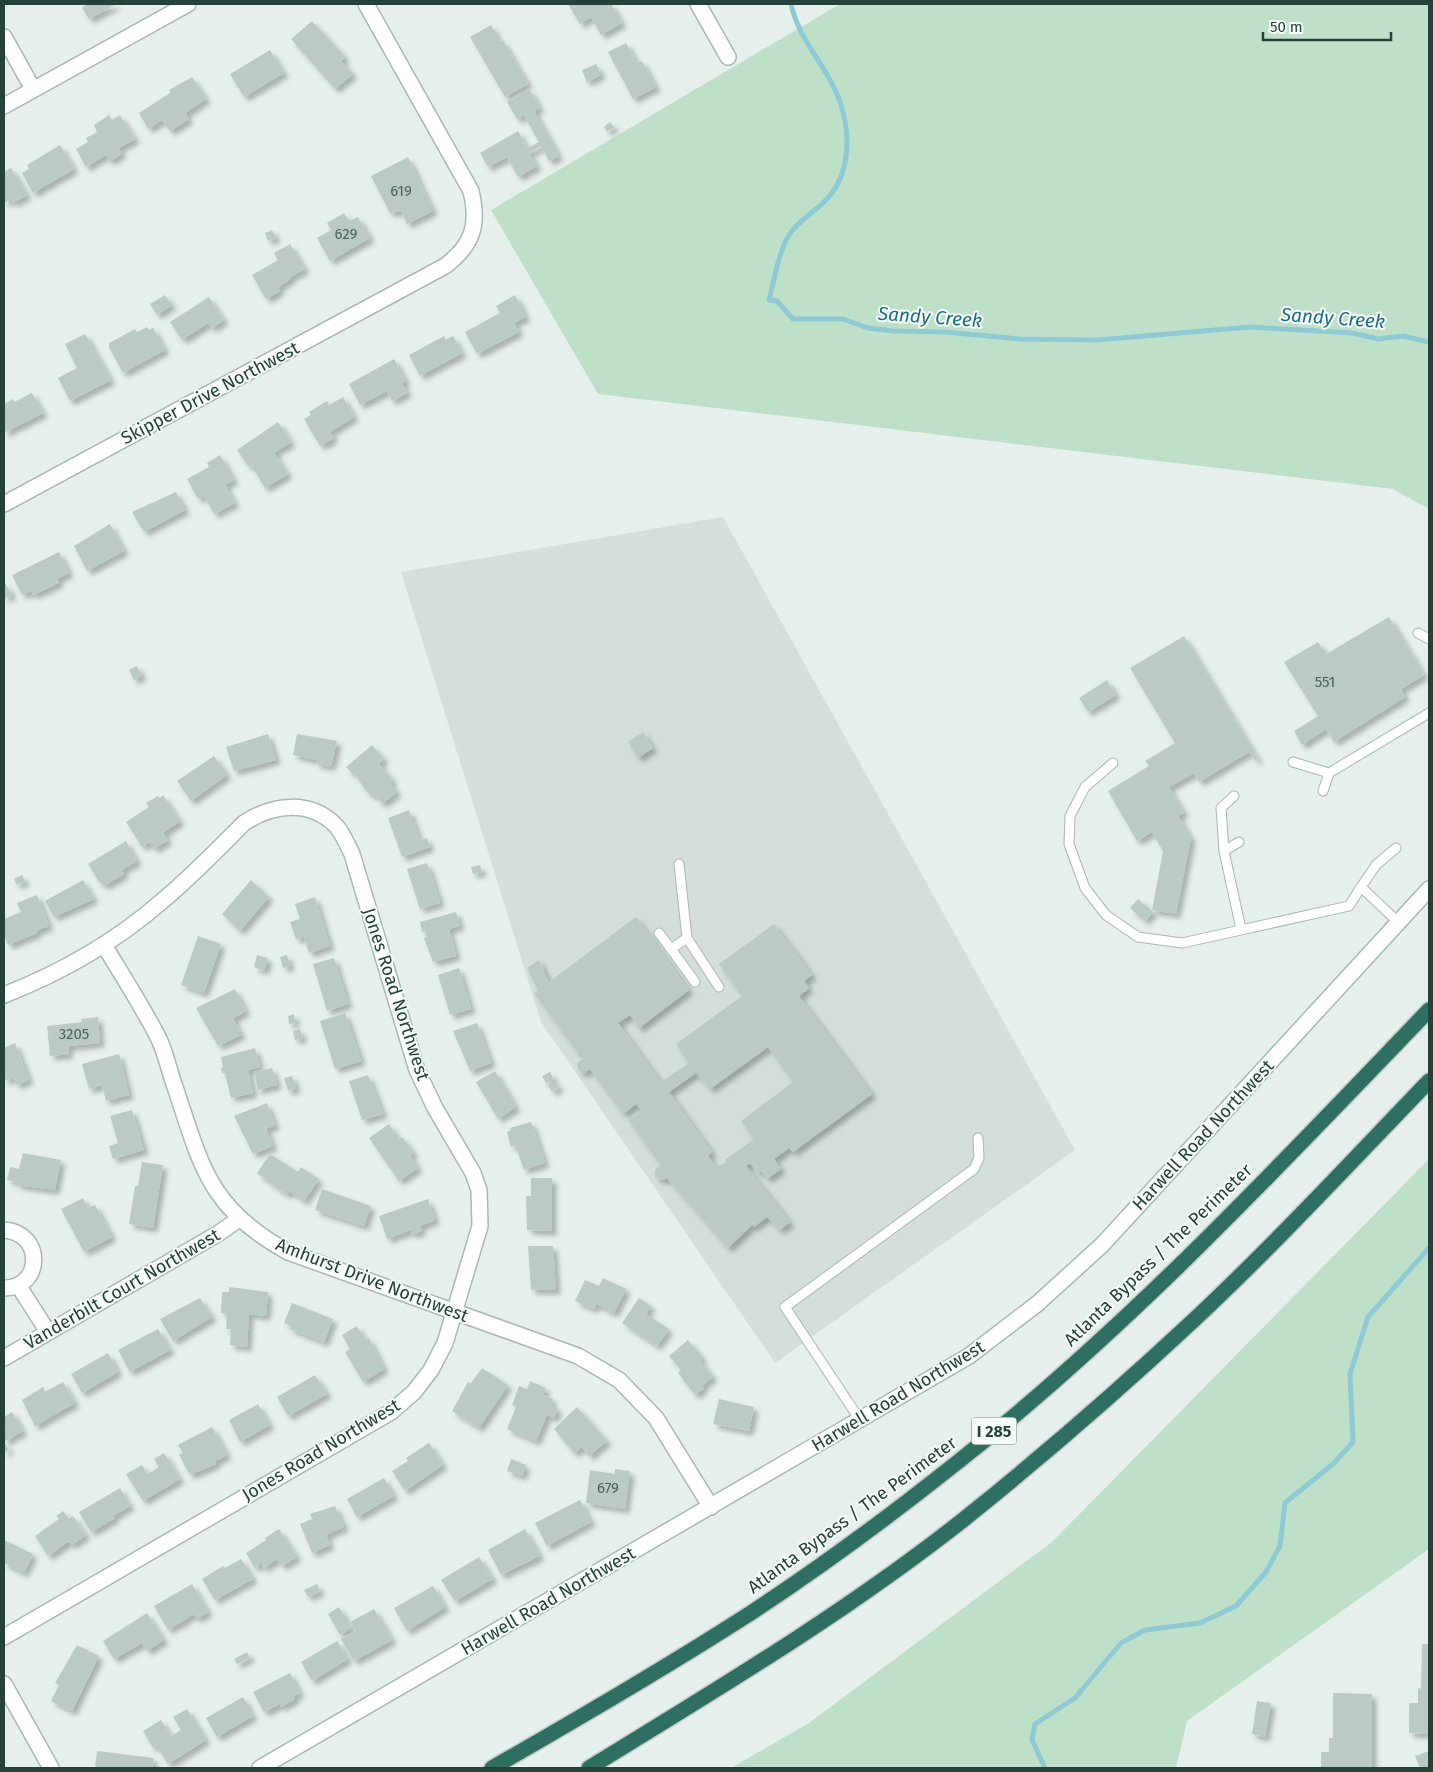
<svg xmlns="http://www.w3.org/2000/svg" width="1433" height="1772" font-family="'Fira Sans',sans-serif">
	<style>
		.built { fill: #d4dfda }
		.green { fill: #bfe0c8 }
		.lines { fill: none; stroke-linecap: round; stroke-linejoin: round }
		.stream { stroke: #8ec9d4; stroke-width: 5 }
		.building { fill: #bbcac4; fill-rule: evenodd; filter: url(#shadow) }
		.lane-casing { stroke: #a8b8b2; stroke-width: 11 }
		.street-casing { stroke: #a8b8b2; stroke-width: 18 }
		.secondary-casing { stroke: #a4bbb3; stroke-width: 18 }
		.highway-casing { stroke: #c2cac8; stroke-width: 18 }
		.lane { stroke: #fff; stroke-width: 9 }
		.street { stroke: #fff; stroke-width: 15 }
		.secondary { stroke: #fff; stroke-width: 15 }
		.highway { stroke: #2f6f62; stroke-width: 15 }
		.labels { text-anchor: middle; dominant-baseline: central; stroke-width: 4; stroke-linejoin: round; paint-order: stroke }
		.number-label { font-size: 15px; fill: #4a645c }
		.shield { fill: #f7fbf9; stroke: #637a73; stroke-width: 1 }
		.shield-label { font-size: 16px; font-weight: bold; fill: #24423a }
		.street-label { font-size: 18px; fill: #24423a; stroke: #f7fbf9 }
		.water-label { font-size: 19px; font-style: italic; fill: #1c6f80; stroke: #f7fbf9 }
	</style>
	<defs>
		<filter id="shadow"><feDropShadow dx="4.5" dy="4.5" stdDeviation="2.5" flood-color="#0004"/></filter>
	</defs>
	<rect width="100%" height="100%" fill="#e6efeb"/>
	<path class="built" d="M723,517L1075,1150L775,1363L541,1022L401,572Z"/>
	<path class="green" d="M840,4H1429V509L1393,489L598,394L491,210Z
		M1429,1159V1549L1187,1721L1176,1768H731L809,1723L1052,1542Z"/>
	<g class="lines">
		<path class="stream" d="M791,4C799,42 830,69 841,105C851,137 850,176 825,201C814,212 797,222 789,235C779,251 774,281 769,300L777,301L793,319H843L868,328L893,331L945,332L1020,339L1097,340L1250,327L1352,333L1378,339L1403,336L1429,342
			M1045,1768L1032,1740L1035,1724L1075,1698L1121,1643L1145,1630L1200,1623L1236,1606L1266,1572L1280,1546L1285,1503L1334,1463L1353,1442L1350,1374L1368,1317L1429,1248"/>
	</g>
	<path class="building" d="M87,4H117L89,19L82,8Z
		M568,4H611L622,23L601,35L591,17L580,24Z
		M312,21L345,57L341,61L353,74L335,89L291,39Z
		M491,25L500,42L503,41L528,84L505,97L470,37Z
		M626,43L637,63L642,61L656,87L633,99L608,52Z
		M270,50L284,73L244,97L230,74Z
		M596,64L601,75L587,82L582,70Z
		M192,77L206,99L185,113L189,119L170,131L162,120L148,129L139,113L170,93L169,90Z
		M529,89L540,108L534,111L559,156L549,161L541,146L529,153L537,166L518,177L507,157L488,167L480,153L518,131L527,148L539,142L524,115L517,119L507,102Z
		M109,115L112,120L120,115L135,139L119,148L122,154L109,161L106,155L86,167L76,149L88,142L86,138L97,132L94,125Z
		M610,122L614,127L607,132L604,127Z
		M60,145L74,169L33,193L22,173L29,169L27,165Z
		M408,157L433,211L407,224L401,211L390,213L371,176Z
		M11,168L27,195L13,203L11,199L4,203V172Z
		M344,213L349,221L358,217L370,238L330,261L317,238L331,230L327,223Z
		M272,230L276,238L268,241L265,233Z
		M290,244L305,269L290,277L291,279L278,287L280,291L266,299L252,275L278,260L274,253Z
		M165,295L172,305L157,315L150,304Z
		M515,295L526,317L514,323L519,332L477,354L465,332L500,313L496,306Z
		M209,297L224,320L212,328L208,323L182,340L170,322Z
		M147,327L149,330L153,328L165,350L123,373L109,347V343L135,329L137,332Z
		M85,334L111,380L70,401L58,378L77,368L65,344Z
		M444,336L446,340L453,336L462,353L420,376L409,355Z
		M394,359L406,381L402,383L407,393L392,401L387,391L360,405L349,384Z
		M32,393L43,413L4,433V404L13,399L14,402Z
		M343,397L354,417L330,432L334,438L320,446L304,419L311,415L309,412L327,401L329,405Z
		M278,422L291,442L274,453L288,474L265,488L251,465L248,466L237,450Z
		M220,455L234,480L225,485L235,503L214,514L204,496L198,499L187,479L209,467L207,463Z
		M176,492L185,510L144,532L132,512Z
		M110,524L124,551L87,571L74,546Z
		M59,552L69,573L57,579L59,583L33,595L31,591L22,595L12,575Z
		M4,581L12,595L4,599Z
		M1389,617L1424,675L1401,689L1405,697L1334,742L1326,729L1302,745L1294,731L1318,716L1284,662L1318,642L1326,654Z
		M1184,636L1258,759L1255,760L1249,752L1199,782L1194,773L1169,787L1184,813L1178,816L1191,838L1176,914L1152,910L1163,851L1152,832L1137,841L1108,791L1149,766L1145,761L1175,743L1130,668Z
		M137,666L142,676L134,680L129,670Z
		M1107,680L1116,695L1088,712L1079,698Z
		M643,732L653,748L638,758L628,742Z
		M268,734L276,760L234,771L226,747Z
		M297,734L337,741L331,766L316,764L317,760L293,755Z
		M372,745L384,759L379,764L393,781L390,783L397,792L382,804L374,794L371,796L358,780L360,779L355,773L353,774L346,767Z
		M214,756L227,775L191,801L177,781Z
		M163,795L180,821L163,833L168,840L154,849L150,842L142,847L126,822L149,807L146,803L158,796L160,798Z
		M409,810L420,840L427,838L430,847L402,857L388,818Z
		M126,841L137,861L122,870L124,874L104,886L102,882L100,883L88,864Z
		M427,863L440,903L420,909L407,869Z
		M480,865L482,872L473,874L471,867Z
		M22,875L25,881L17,885L14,879Z
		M83,880L94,899L54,917L45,901Z
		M251,880L269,897L240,931L222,914Z
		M37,895L49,926L36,931L37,933L8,945L4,934V919L21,912L17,903Z
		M315,897L330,946L309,953L304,937L296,939L290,922L300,919L295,904Z
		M1138,899L1153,912L1145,921L1130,908Z
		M456,912L460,926L449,929L456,956L433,962L424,938L427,937L425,931L422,932L420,922Z
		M636,917L689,990L639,1028L630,1015L618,1023L661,1082L689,1063L676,1044L742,996L719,964L774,924L812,975L804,981L809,988L799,996L872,1094L793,1152L789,1148L774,1159L781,1169L767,1179L761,1171L758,1173L750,1163L746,1166L790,1222L780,1230L767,1217L754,1227L752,1225L728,1248L667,1178L663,1180L655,1177V1170L661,1165L628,1120L642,1111L636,1104L623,1114L590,1069L584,1073L578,1070L577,1063L585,1057L580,1051L578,1053L534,993L538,990L527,968L539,960L549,982ZM768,1047L793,1082L741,1121L754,1139L725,1160L727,1162L717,1167L708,1156L712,1152L669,1092L696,1073L710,1089Z
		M198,936L221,944L204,993L181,985Z
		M257,955L268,958L264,971L254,967Z
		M287,955L290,966L283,968L280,957Z
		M334,958L348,1004L327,1011L313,964Z
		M459,968L471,1009L450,1015L438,975Z
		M235,989L246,1011L233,1018L241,1035L218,1046L196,1008Z
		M345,1013L361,1061L335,1069L320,1021Z
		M294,1014L295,1023L289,1024L288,1016Z
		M98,1017L100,1043L68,1046L69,1054L50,1056L47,1026L82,1022L81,1019Z
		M477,1023L491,1063L470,1071L453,1031Z
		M300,1029L303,1038L295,1040L293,1031Z
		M15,1043L29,1080L16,1085L13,1077L4,1081V1048Z
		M255,1048L260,1067L248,1070L253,1093L231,1098L225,1073H222L221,1068L223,1067L221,1057Z
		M119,1054L129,1095L106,1101L102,1085L89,1089L82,1064Z
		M272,1068L277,1085L258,1090L254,1072Z
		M495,1071L516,1107L498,1119L476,1082Z
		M550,1072L554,1079L546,1083L542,1076Z
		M368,1075L383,1114L362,1120L349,1081Z
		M292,1076L296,1088L288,1091L284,1078Z
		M555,1081L559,1087L552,1092L548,1085Z
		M267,1103L275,1125L266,1129L273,1146L253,1154L234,1116Z
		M132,1110L144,1150L113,1159L109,1146L118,1143L110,1116Z
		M531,1122L545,1163L524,1170L515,1145L511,1147L507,1132L511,1130L510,1128Z
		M389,1124L399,1139L402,1137L414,1153L410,1156L418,1168L399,1181L369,1138Z
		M23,1153L61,1160L55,1190L17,1185L18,1182L7,1180L10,1167L19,1169Z
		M270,1154L298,1172L301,1167L319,1179L304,1201L289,1191L287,1195L257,1173Z
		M142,1162L163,1165L153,1228L129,1224L135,1186H138Z
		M531,1178H552V1231L527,1230L526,1196H531Z
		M322,1189L371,1206L364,1226L315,1210Z
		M83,1198L88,1208L95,1205L112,1237L84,1252L61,1209Z
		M428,1199L435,1220L420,1226L422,1231L412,1234L411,1230L387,1239L379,1216Z
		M528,1246H553L556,1290H531Z
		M603,1278L626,1289L614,1313L596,1304L594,1309L575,1301L585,1280L599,1286Z
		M229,1287L268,1292L266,1316L249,1314L247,1347L230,1345L231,1329H226L227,1314L221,1313L222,1292H229Z
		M200,1298L212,1317L173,1341L160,1319Z
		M639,1298L651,1306L646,1314L669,1329L657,1346L622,1323Z
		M292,1303L333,1319L324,1342L290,1329L291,1326L284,1323Z
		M357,1326L365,1340L369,1338L384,1369L363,1382L345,1352L350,1349L342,1335Z
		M158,1329L170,1350L130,1372L118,1350Z
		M688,1340L702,1357L700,1360L713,1377L702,1386L704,1388L695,1395L678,1373L681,1370L669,1356Z
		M108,1353L118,1372L82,1393L71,1374Z
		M482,1368L508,1385L479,1428L452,1411L468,1382L471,1383Z
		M315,1375L327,1394L288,1416L277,1397Z
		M530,1381L546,1388L543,1395L553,1399L550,1405L558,1408L554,1418L547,1415L536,1441L507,1429L516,1407L512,1405L519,1386L527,1389Z
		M63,1382L75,1403L35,1426L22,1400L43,1387L45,1392Z
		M719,1399L754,1407L749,1431L713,1424Z
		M258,1404L270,1425L240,1442L229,1420Z
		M577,1407L607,1441L589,1456L582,1447L574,1453L554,1429Z
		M12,1412L23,1431L4,1442L9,1450L4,1453V1417Z
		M212,1427L227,1455L214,1462L216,1464L190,1475L179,1455L183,1453L178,1445Z
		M429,1443L443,1465L405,1491L392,1471L408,1461L406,1458Z
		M164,1453L180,1479L143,1501L126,1474L142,1465L148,1474L159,1467L154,1459Z
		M511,1459L526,1465L522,1476L507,1471Z
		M615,1469L630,1471L625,1509L586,1503L590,1470L615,1474Z
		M384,1478L394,1496L357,1517L347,1499Z
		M120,1488L130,1506L113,1516L115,1518L91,1532L79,1512Z
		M580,1500L591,1522L547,1546L535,1523Z
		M335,1506L344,1527L326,1535L330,1545L312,1553L300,1524L312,1519L310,1514Z
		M63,1511L69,1519L73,1516L86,1535L72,1545L69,1541L48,1556L35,1536L59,1519L56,1516Z
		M279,1529L297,1557L282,1566L277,1559L264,1568L261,1563L255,1568L246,1553L266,1540L265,1538Z
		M525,1529L540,1556L501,1575L488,1550Z
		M4,1540L33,1554L24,1573L4,1563Z
		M479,1557L493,1579L455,1601L441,1580Z
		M241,1559L253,1579L215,1600L202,1579L223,1566L225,1568Z
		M192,1584L208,1612L197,1619L194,1614L168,1630L154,1606Z
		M317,1584L320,1591L308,1597L304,1590Z
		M433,1586L445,1607L407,1631L394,1608Z
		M339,1607L351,1628L340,1635L328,1614Z
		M374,1609L392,1640L354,1661L341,1639L356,1631L350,1622Z
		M147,1613L164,1640L147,1651L142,1643L114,1659L103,1641Z
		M337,1641L348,1659L312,1681L301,1662Z
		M1422,1644H1429V1734L1409,1733V1703H1418V1688L1421,1689Z
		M77,1645L99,1656L72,1711L51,1701L59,1685L55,1683Z
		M247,1652L250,1658L237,1664L234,1659Z
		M290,1673L300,1693L294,1696L295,1699L281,1707L280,1704L264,1712L253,1692Z
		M1333,1693L1372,1694V1768H1321V1752H1329V1738H1333Z
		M243,1697L253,1716L217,1737L206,1718Z
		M1257,1701L1271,1703L1265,1737L1252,1734Z
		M187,1709L206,1740L168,1764L157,1746L153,1748L143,1731L161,1720L171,1736L181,1730L173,1717Z
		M97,1751L154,1758L152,1768H95Z
		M1429,1751V1768H1420L1415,1756Z"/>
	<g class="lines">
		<g class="lane-casing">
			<path id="lane" d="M1418,633L1429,639
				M1293,762L1329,773
				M1113,763L1085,787L1070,816L1069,844L1085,888L1106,915L1138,937L1182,943L1349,906L1361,887
				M1323,791L1329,773L1429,713
				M1234,796L1221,808L1224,851L1241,929
				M1396,848L1376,865L1361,887L1398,922
				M1224,851L1239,842
				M679,864L687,938L719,987
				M659,933L671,949
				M687,938L671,949L695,982
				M860,1420L785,1307L974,1169L979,1158L978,1138"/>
		</g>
		<g class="street-casing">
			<path id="street" d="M698,4L728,57
				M4,37L33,89
				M4,106L188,4
				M4,504L445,266C473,245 479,225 471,191L366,4
				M104,945C122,975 142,1006 158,1037C165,1051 168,1066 173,1081C201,1163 206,1207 288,1252L578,1356L619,1380L656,1418L711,1507
				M4,995C60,973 115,942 161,902C190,878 217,850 244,823C273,804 311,799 337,827C343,834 348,846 352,854L417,1070L435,1108L473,1173L479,1190L480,1226L445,1343L431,1370L414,1392L391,1412L4,1637
				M4,1230C45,1233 42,1289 4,1288
				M18,1285L48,1332
				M4,1358L219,1233L239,1219
				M4,1684L51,1768"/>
		</g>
		<g class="secondary-casing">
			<path id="secondary" d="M260,1768L969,1356L1037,1304L1102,1245L1429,889"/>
		</g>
		<g class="highway-casing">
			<path id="highway" d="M492,1768C576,1720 660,1671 743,1618C817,1570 890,1516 959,1461C1130,1326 1279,1166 1429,1010
				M589,1768C716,1690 845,1613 963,1520C1043,1456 1120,1389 1195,1319C1276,1243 1352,1161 1429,1081"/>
		</g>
		<use href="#lane" class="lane"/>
		<use href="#street" class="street"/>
		<use href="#secondary" class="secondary"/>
		<use href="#highway" class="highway"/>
	</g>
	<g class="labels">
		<g class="number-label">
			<text x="401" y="191">619</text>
			<text x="346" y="234">629</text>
			<text x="1325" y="682">551</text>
			<text x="74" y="1034">3205</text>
			<text x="608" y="1488">679</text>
		</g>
		<rect class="shield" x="971.5" y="1417.5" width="45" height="27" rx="4"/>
		<g class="shield-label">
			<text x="994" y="1431">I 285</text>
		</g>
		<g class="street-label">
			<text transform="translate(210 393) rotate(-28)">Skipper Drive Northwest</text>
			<text transform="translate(396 994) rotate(72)">Jones Road Northwest</text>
			<text transform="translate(1203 1135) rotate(-47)">Harwell Road Northwest</text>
			<text transform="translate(1158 1255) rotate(-44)">Atlanta Bypass / The Perimeter</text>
			<text transform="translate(372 1280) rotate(21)">Amhurst Drive Northwest</text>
			<text transform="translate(122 1289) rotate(-30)">Vanderbilt Court Northwest</text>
			<text transform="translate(898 1396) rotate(-31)">Harwell Road Northwest</text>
			<text transform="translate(321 1450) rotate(-31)">Jones Road Northwest</text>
			<text transform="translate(852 1515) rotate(-36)">Atlanta Bypass / The Perimeter</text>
			<text transform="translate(548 1601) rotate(-30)">Harwell Road Northwest</text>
		</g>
		<g class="water-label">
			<text transform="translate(930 317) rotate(4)">Sandy Creek</text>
			<text transform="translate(1333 318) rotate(4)">Sandy Creek</text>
		</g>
	</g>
	<rect width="1433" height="1772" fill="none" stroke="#24423a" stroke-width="10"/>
	<path d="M1263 32v8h128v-8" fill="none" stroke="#24423a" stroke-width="2.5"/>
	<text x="1270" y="32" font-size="15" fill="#24423a" stroke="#f7fbf9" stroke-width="4" paint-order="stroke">50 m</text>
</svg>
